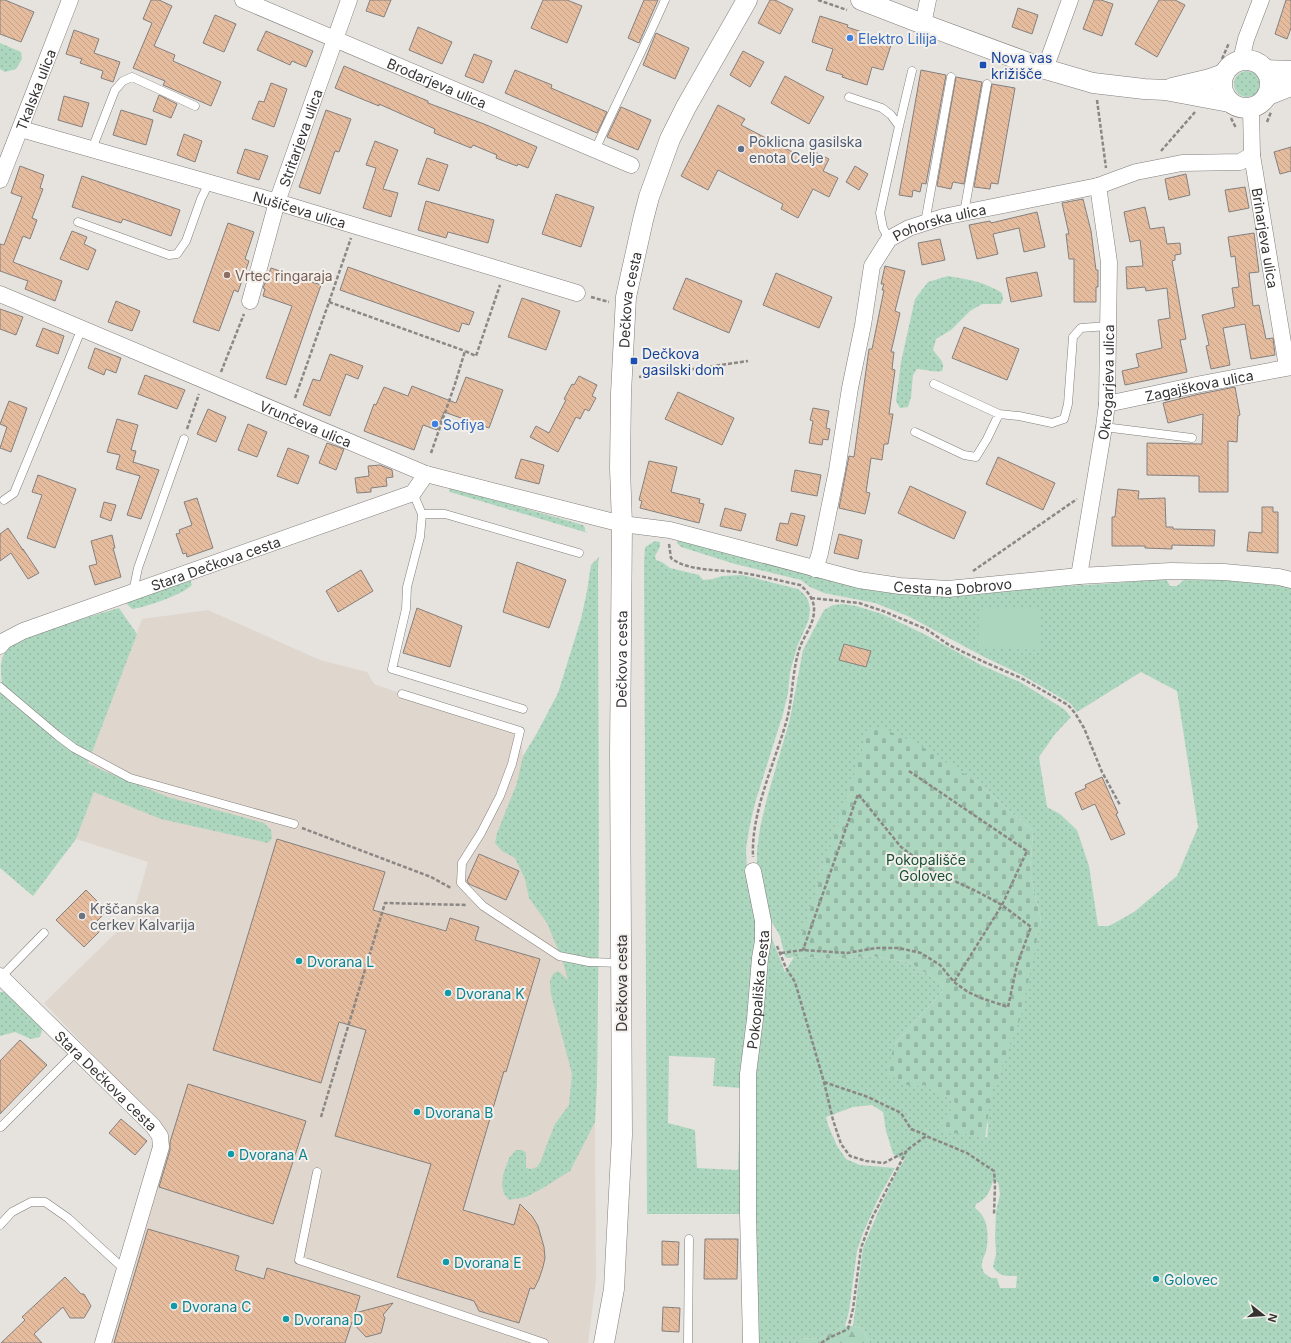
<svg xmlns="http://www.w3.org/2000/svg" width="1291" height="1343" font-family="Inter,sans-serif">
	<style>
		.built { fill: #dfd6cd }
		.green { fill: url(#green-dots); fill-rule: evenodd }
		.forest { fill: url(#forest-firs) }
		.cemetery { fill: url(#cemetery-stones) }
		.pitch { fill: #add6bf }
		.building { fill: url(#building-back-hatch); stroke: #84807e }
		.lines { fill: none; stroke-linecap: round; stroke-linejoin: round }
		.service-casing { stroke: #817e7b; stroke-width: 9 }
		.minor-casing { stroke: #817e7b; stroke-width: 17 }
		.tertiary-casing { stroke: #817e7b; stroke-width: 21 }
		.path { stroke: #8a8785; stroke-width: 2.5; stroke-dasharray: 4 2; stroke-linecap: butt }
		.service { stroke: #fff; stroke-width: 8 }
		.minor { stroke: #fff; stroke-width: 16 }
		.tertiary { stroke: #fff; stroke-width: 20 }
		.shop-dot { fill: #3f7fe0; stroke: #f3f0ec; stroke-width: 1.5 }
		.transit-dot { fill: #1a4fb4; stroke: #f3f0ec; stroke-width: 1.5 }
		.service-dot { fill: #5c6f8a; stroke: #f3f0ec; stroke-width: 1.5 }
		.education-dot { fill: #8d6e63; stroke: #f3f0ec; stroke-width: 1.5 }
		.worship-dot { fill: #6b7280; stroke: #f3f0ec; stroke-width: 1.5 }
		.culture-dot { fill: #0f9aa8; stroke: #f3f0ec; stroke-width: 1.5 }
		.labels { text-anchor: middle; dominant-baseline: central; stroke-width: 4; stroke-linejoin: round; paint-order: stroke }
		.shop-label { font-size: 14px; fill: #366cbe; stroke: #f3f0ec; text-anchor: start }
		.transit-label { font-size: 14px; fill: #164399; stroke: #f3f0ec; text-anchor: start }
		.street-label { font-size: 14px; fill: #363433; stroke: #f3f0ec }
		.service-label { font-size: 14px; fill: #4e5e75; stroke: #f3f0ec; text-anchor: start }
		.education-label { font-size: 14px; fill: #785e54; stroke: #f3f0ec; text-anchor: start }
		.park-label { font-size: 14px; fill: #164f35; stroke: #f3f0ec }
		.worship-label { font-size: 14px; fill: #5b616d; stroke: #f3f0ec; text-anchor: start }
		.culture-label { font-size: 14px; fill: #0d838f; stroke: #f3f0ec; text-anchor: start }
	</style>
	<defs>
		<pattern id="green-dots" width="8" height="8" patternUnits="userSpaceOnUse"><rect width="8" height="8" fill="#add6bf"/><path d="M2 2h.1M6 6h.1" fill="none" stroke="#95b8a5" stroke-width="1.8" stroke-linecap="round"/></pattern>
		<pattern id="forest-firs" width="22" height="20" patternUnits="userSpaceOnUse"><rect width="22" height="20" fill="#add6bf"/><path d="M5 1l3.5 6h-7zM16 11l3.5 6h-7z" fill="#95b8a5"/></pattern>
		<pattern id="cemetery-stones" width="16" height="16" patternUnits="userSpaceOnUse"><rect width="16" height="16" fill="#add6bf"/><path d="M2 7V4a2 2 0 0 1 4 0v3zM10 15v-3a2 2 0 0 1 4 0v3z" fill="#95b8a5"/></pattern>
		<pattern id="building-back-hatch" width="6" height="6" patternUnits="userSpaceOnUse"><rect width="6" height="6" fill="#e6bc9f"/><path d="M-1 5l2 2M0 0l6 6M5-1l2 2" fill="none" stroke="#c6a289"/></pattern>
	</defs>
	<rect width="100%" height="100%" fill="#e6e3df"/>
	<path class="built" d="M208,610L320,660L367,672L374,684L414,698L520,731L523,756L599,903L597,1083L595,1122L596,1280L588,1343H108L161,1126L44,1003L132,917L148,862L76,839L94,792L104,772L88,763L142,619Z"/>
	<path class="green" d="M0,43L21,52L22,59L16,69L5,72L0,69Z
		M1234 84a13 13 0 1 1 26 0a13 13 0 1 1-26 0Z
		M948,276C967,279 985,282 1002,293L1003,299L1001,304H982L970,311L951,330L936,339L933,350C938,357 946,362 942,371C934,373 926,369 917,369L913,375L911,397L908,407L900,408L896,401L901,362L915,299L928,282Z
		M453,488L583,525L585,528V531L588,533L450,492L449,493L450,489Z
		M679,540L814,576L1048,587L1102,584L1166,579L1170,586H1177L1185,579H1227L1291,587V1343H870L861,1328L853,1326L863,1248L881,1205L897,1172L905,1159L899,1158L893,1154L886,1131L883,1112L872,1105L853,1107L826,1117L828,1125L837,1146L846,1159L860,1165L895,1168L878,1199L863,1233L857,1251L849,1311L845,1326L819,1339L797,1338L794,1343H759L744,1214H647L644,563L645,547L655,541L660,542V547L655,556L656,560L662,562L670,568L699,575L703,580L713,579L722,576L742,575L798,589L804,594L808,600L810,608L809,619L797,647L790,672L788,693L783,714L755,803L750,825L746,848L747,872L769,935L771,936L785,972L794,957L788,958L785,957L780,936L767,914L757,869V850L760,828L767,798L790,719L803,650L824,610L833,605L843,604L856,606L882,614L924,634L981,665L1020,682L1064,709L1071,717L1055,734L1039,757L1047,807L1060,814L1077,830L1089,866L1098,926H1109L1134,912L1177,876L1198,827L1177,691L1141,672L1077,712L1070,703L1022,675L984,657L910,617L875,603L824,593L810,587L801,580L735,564L681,547L677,543ZM964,774L975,781L1033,831L1030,874L1041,920L985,1108L988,1125L987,1138L969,1126L956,1102L924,1085L894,1045L942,992L943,984L909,962L871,956L833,959L795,956ZM669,1056L715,1058L713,1086L741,1088L738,1170L697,1168L695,1130L668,1123ZM993,1181L998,1182L1000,1194L996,1212L995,1237L996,1254L993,1267C1000,1277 1005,1276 1017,1276L1016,1288H1000L997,1278H991L984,1273C983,1270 981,1266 982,1264C982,1260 985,1255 986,1251C989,1236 989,1218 975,1208L976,1204C987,1199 990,1191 993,1181Z
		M599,557L598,565L599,903L597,1083L595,1122L570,1171L543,1188L526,1197L509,1200L504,1194L502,1186L503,1175L509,1158L516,1150H522L526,1153V1168L531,1169L537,1167L541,1161L547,1144L555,1124L569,1105L572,1074L551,994L550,981L553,974L558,971L568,980L562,959L547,923L529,898L525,879L515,858L502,851L495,843L497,833L517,783L523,756L537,733L558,693L581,619L587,591L591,565Z
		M190,580L192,585C184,594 144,608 132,609L126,603L128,600Z
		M119,608L137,634L88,763L104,771L168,797L264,823L271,830L272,838L268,843L161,819L94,792L76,839L33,896L0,868V683L2,682C0,670 0,655 9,646C18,638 32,635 43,631C68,623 94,615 119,608Z
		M0,992H6L43,1027L40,1037L31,1039L15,1032L0,1036Z"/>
	<path class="forest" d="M845,1326H853L861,1328L870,1343H794L797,1338L819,1339Z"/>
	<path class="cemetery" d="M882,728L921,746L975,781L1033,831L1030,874L1041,920L1021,1017L991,1095L985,1139L962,1133L946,1134L940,1129L955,1102L924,1085C909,1090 899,1081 887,1073L894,1045L942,992L943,984L909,962L871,956L833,959L795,956L868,729Z"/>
	<path class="pitch" d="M979,607L1041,609L1040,650L978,648Z"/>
	<path class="building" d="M0,0H5L34,12L21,42L0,34Z
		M151,0H159L172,6L154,46L175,55L173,61L221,82L211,106L163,85L165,81L133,68L152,23L143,19Z
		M370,0H391L384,17L366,11Z
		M543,0H567L582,6L567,43L531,28Z
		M644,0H658L639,43L628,38Z
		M770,0H775L793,9L780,34L758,23Z
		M1094,0H1101L1113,4L1102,36L1083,29Z
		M1159,0H1175L1185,5L1157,57L1135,44Z
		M1286,0H1291V28L1287,39L1275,34Z
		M1018,8L1038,15L1032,34L1012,27Z
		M215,15L236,24L224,52L203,43Z
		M820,16L848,25L847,27L892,42L883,70L872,67L867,85L842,77L843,75L826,70L833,49L812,42Z
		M418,27L452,42L442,64L409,50Z
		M74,30L99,39L94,53L120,62L113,82L101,78L103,71L80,63L82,59L66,54Z
		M266,31L313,51L306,67L292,61L290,65L257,50Z
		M656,33L689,48L675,79L643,65Z
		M743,51L764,62L750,87L730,75Z
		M474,54L492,61L483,83L465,76Z
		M344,66L428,101V103L484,124L537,147L528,168L518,164L517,166L496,158L497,155L473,145L471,148L434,133L435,129L379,104V106L335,88Z
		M515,70L552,85L551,88L607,112L597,133L505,93Z
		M921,70L946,75L926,184L922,183L920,192L913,190L912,197L899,195Z
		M785,76L824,97L809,124L771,103Z
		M956,77L982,82L964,184L953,182L951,189L937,186Z
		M271,83L287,89L274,127L252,119L259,101L264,102Z
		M992,84L1015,88L998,184L991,183L990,189L974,187Z
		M159,95L177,104L171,118L153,111Z
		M64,96L89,103L82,127L58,120Z
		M718,105L745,119L741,125L806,159L811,150L829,159L823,171L838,178L829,197L813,189L798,218L781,209L783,204L718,170L708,190L681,176Z
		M621,107L651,120L638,150L607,137Z
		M121,110L153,120L146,145L113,135Z
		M326,110L351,119L339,152L335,151L320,194L299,187Z
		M184,134L202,141L195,162L177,155Z
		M375,141L398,150L383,189L398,193L391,217L363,208L376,168L366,165Z
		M1291,147V171L1280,174L1274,152Z
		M245,149L268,156L259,180L237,173Z
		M427,158L448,165L439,191L418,184Z
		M20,166L44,175L40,188L43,189L32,218L37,220L30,239L23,236L13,262L62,281L55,301L25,289L28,281L0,271V244L4,245L22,197L11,193Z
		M855,166L868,174L859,190L846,182Z
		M1186,174L1190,195L1169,200L1165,179Z
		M82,176L180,210L171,236L123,219L121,223L72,207Z
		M1245,187L1249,208L1229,212L1225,190Z
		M556,194L594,207L581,247L542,234Z
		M1083,199L1091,231L1096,270H1098V287H1096V302H1074V259H1069L1066,234H1069L1062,203Z
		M426,201L494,220L488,243L448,232L446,238L418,230Z
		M1145,207L1150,229L1164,227L1167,244L1180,243L1181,254L1175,255V260L1172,261L1186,339L1180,340L1187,372L1125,385L1122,371L1139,367L1136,354L1162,348L1158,320L1170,318L1167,288L1146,291L1145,287L1127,289L1126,267L1143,266L1140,240L1130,242L1124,212Z
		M1037,212L1045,247L1024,252L1019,228L993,234L998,254L977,259L969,225L990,221L991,223Z
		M228,223L254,232L245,259L249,261L238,292L234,290L219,331L193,322Z
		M72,231L87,237L84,244L96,250L88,270L60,259Z
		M1254,233L1259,272L1249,273L1253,306L1259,305L1266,339L1273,338L1275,355L1251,359L1245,324L1223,328L1230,365L1211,369L1206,346L1209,345L1202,315L1235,307L1232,288L1239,287L1235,256L1231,257L1228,237Z
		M940,239L945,260L922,265L918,243Z
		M885,266L905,271L895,311L900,313L891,352H894L892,369L895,370L889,414H893L888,444H884L882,460L871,458L866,492L870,493L865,514L839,508L849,456L854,457L869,349H872L884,290H882L884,284H881Z
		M348,267L474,312L469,325L462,323L459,332L340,290Z
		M271,268L321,285L286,385L266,378L292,306L263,296L265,289L263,288Z
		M1037,272L1042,296L1011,302L1006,278Z
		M776,273L832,297L819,328L763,305Z
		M686,278L742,301L729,333L673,309Z
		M522,298L560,311L546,350L508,337Z
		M116,301L140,311L132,331L108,322Z
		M0,309L23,317L16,335L0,329Z
		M964,327L1019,349L1007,380L952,358Z
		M43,328L64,336L58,354L36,346Z
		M95,348L121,358L116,373L106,369L104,375L88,368Z
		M330,354L363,366L358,379L346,374L330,416L303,405L313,379L320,381Z
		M145,375L185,390L177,409L138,394Z
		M579,376L597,385L592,396L596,398L589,411L585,409L580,419L576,417L558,452L530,437L536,426L549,433L566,400L564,399L572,384L574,385Z
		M466,377L503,390L489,428L444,412L437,430L423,425L414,450L364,431L374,404L376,405L384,387L408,396L412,386L456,403Z
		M1235,387L1240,415L1238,416L1237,442L1228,441V492H1199V476L1147,475V443L1202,444L1203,414L1168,423L1163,403L1195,395Z
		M678,392L734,418L722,445L665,419Z
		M9,401L27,408L11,452L0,448L7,427L0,424Z
		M813,408L829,411L826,428L830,429L828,440L823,439L822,445L809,443L813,421L810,420Z
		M208,409L226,417L216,442L197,434Z
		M117,419L138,425L131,450L136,451L133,462L159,470L141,519L127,515L140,476L116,469L120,455L107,452Z
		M248,424L267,432L257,457L238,450Z
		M327,443L344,449L336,470L319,463Z
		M288,448L309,456L298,484L277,476Z
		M998,457L1055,483L1043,510L986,484Z
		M521,459L544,465L539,484L515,478Z
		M649,461L677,467L671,492L700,499L699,503L704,504L699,523L640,508L642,501L639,500Z
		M380,465L392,470L393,477L386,478L387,486L371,488V492L357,493L355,478L369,476L368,466Z
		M795,470L821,475L817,496L791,491Z
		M38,475L76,489L55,548L27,538L42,495L32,492Z
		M910,486L966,512L954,539L898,513Z
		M1118,489L1139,491L1138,499L1165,498L1166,527H1173V529L1215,530L1214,546L1172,545V549L1145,548V546H1112V517H1115Z
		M197,498L213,548L187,557L186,553L183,554L176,534L180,533L179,530L192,525L184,502Z
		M104,502L116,505L111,521L100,517Z
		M1262,507H1273V512H1278V553L1247,551L1249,532L1262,533Z
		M725,508L746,514L741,531L720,526Z
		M791,513L805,516L797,546L776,540L780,523L788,524Z
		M8,528L23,550V549L39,573L28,579L11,553L0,561V534Z
		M839,534L862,540L858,559L834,553Z
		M112,535L115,548H113L121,577L95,585L89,566L97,564L91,541Z
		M517,562L566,580L549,628L503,612Z
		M361,570L373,591L338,612L326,591Z
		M417,608L462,626L450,667L403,653Z
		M844,644L871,651L866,667L839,660Z
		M1102,777L1118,813L1116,814L1125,834L1111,840L1095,804L1082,810L1075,793L1086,788L1085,785Z
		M277,839L385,872L373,910L446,931L450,918L479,927L475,940L540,959L506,1072L504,1071L463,1210L514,1225L520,1204L532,1216L538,1226L544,1247L545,1258L543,1267L539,1279L534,1289L530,1288L519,1323L479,1311L474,1301L397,1277L431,1164L335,1136L366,1030L339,1022L321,1083L213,1050Z
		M479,854L519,871L506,900L469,884L467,881Z
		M86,890L107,911L96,922L103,928L84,947L56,920Z
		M20,1040L47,1065L0,1114V1061Z
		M188,1084L306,1121L273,1224L159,1187L170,1150V1142Z
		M121,1119L147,1141L135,1155L109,1133Z
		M148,1229L239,1256L235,1270L264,1279L267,1268L360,1296L355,1313L393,1303L383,1315L385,1318L381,1333L366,1337L352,1322L345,1343H114Z
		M705,1239H738L737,1279H704Z
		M662,1241L679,1242L678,1265H662Z
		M65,1277L81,1294H84L91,1306L84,1318H70L63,1307L34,1334L42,1343H1L25,1320L22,1317Z
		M663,1307L680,1308L679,1332L662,1331Z"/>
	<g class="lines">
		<g class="service-casing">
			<path id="service" d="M849,97L882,108L891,115L899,126L880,213L883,228L889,239
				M899,126L912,71
				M92,149L115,90L123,81L132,77L195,106
				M595,150C618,99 643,50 665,0
				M964,213L987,84
				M78,222L169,255L177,254L186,241L201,199L209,183
				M925,223L951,77
				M934,384L999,414L1019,416L1052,423L1064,419L1068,404L1073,337L1081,328L1108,326
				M1104,427L1192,438
				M915,432L964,455L976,457L987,439L999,414
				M413,493L422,514L420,537L407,587L406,609L392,669L523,709
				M4,500L14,493L82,328
				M422,514H445L579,553
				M133,592L138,568L184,439
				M0,687L58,736L74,748L130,778L294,824
				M402,694L520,731L512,764L500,796L481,833L462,863L461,883L483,906L559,956L589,962L620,963
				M1,977L44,933
				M1,1127L77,1051
				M317,1172L299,1260L544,1343
				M0,1225L12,1212L31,1202H45L68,1218L124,1269
				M688,1343L689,1239"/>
		</g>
		<g class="minor-casing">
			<g id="minor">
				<path id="s1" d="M243,0L631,165"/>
				<path d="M923,24L928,0"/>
				<path d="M1241,60L1246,39L1261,0"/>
				<path d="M1045,69L1070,0"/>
				<path id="s2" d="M1251,108L1252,155L1287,367"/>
				<path id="s3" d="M21,129L277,202L577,293"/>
				<path id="s4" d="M0,180L70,0"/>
				<path id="s5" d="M0,294L426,474L622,524L670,530L859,580L900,586L948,589L1079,576L1171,571L1224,572L1279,577L1291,580"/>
				<path id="s6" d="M250,301L277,202L349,0"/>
				<path id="s7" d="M1107,404L1201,384L1291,367"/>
				<path id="s8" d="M815,569L820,553L837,470L850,388L863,325L872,266L889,239L909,228L943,217L1098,186L1136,172L1182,163L1240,162L1252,155"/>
				<path id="s9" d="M1079,576L1104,427L1107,404L1109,262L1098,186"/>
				<path id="s10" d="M0,646L4,641L23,631L413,493L426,474"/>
				<path id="s11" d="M0,976L153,1126L160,1136L161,1147L103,1343"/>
				<path id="s12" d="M751,1343L748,1214V1074L755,1019L760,958L763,941V921L753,871"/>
			</g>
		</g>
		<g class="tertiary-casing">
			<g id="tertiary">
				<path d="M861,0L923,24L1045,69L1093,83L1144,89L1165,90L1229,102"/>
				<circle cx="1246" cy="84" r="24"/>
				<path d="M1266,70L1291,71"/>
				<path d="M1172,88L1210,79L1224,74"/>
				<path d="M1268,95L1291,86"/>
				<path id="s13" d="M604,1343L614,1289L622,1135L620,752L622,524L620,468L621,393L626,297L643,220L649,197L670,139L686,107L747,0"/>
			</g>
		</g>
		<path class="path" d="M818,0L847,10
			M1222,59L1229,43
			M1097,100L1106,168
			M1231,118L1236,128
			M1267,122L1271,112
			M1161,151L1195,112
			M591,297L609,302
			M329,302L351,238
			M221,372L244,314
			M639,377L748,361
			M295,398L329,302L465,351
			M187,429L199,394
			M431,453L455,384L465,351L476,356L500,285
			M669,544L671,558C688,572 721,569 743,573C762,576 781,581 800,585C808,591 815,601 814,611C814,624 804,636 800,647C792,670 793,696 787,719C775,763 751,811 753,857
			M973,571L1077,499
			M811,598L859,603L883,611L926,629L949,645L982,661L1021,678L1068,705L1075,713L1084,728L1102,772L1120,805
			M909,771L1027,851L1002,905L954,982
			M302,828L431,877L451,888
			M777,946L786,968L795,982L824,1082L833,1120L841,1144L850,1156L866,1161L884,1163L907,1151
			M781,953L803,950L847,953L876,948H899L921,953L940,965L954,982L968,992L981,998L1008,1007L1017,965L1031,927L1002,905L978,892L933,871L901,847L858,794L803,950
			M824,1082L868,1097L901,1113L911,1129L926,1135
			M321,1117L385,903L467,905
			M821,1343L829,1338L848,1329L853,1309L861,1248L872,1218L907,1150L926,1136L967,1153L994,1171L995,1185L994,1214"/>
		<use href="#service" class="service"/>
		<use href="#minor" class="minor"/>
		<use href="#tertiary" class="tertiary"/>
	</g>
	<g class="shop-dot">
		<circle cx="850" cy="38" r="4"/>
		<circle cx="435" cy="424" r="4"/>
	</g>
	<g class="transit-dot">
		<rect x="979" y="61" width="8" height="8" rx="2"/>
		<rect x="630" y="357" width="8" height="8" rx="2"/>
	</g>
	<circle class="service-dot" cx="741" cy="149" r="4"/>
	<circle class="education-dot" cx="227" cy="275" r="4"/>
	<circle class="worship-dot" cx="82" cy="916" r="4"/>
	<g class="culture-dot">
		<circle cx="299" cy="961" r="4"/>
		<circle cx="448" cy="993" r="4"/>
		<circle cx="417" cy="1112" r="4"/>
		<circle cx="231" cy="1154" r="4"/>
		<circle cx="446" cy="1262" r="4"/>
		<circle cx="1156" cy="1279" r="4"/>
		<circle cx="174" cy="1306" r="4"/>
		<circle cx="286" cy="1319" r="4"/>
	</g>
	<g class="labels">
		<g class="shop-label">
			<text x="858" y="38">Elektro Lilija</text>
			<text x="443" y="424">Sofiya</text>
		</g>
		<g class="transit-label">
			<text x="991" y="57">Nova vas<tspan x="991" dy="16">križišče</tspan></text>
			<text x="642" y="353">Dečkova<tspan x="642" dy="16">gasilski dom</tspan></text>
		</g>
		<g class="street-label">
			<text stroke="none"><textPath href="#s1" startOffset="211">Brodarjeva ulica</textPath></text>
			<text stroke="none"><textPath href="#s4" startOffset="97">Tkalska ulica</textPath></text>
			<text stroke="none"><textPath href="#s6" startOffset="171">Stritarjeva ulica</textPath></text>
			<text stroke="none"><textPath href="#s3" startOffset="290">Nušičeva ulica</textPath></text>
			<text stroke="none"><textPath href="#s8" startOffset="394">Pohorska ulica</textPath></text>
			<text stroke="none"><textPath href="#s2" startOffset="131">Brinarjeva ulica</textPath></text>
			<text stroke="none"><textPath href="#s13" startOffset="1045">Dečkova cesta</textPath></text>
			<text stroke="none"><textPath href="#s9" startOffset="196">Okrogarjeva ulica</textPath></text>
			<text stroke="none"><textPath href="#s7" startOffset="94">Zagajškova ulica</textPath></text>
			<text stroke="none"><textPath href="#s5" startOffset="332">Vrunčeva ulica</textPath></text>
			<text stroke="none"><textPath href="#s10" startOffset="232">Stara Dečkova cesta</textPath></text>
			<text stroke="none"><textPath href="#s5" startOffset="1003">Cesta na Dobrovo</textPath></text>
			<text stroke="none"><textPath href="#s13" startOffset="685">Dečkova cesta</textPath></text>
			<text transform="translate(621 983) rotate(-90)">Dečkova cesta</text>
			<text stroke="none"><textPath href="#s12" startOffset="354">Pokopališka cesta</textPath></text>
			<text stroke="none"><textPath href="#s11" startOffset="149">Stara Dečkova cesta</textPath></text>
		</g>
		<g class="service-label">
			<text x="749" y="141">Poklicna gasilska<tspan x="749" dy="16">enota Celje</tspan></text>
		</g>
		<g class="education-label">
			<text x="235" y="275">Vrtec ringaraja</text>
		</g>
		<g class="park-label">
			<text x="926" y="859">Pokopališče<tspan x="926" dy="16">Golovec</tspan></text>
		</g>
		<g class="worship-label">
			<text x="90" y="908">Krščanska<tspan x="90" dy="16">cerkev Kalvarija</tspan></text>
		</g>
		<g class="culture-label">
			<text x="307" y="961">Dvorana L</text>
			<text x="456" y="993">Dvorana K</text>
			<text x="425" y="1112">Dvorana B</text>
			<text x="239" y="1154">Dvorana A</text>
			<text x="454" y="1262">Dvorana E</text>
			<text x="1164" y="1279">Golovec</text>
			<text x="182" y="1306">Dvorana C</text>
			<text x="294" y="1319">Dvorana D</text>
		</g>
	</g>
	<g transform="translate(1263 1315) rotate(107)" stroke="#f3f0ec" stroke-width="3" paint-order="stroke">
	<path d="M0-3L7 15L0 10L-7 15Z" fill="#363433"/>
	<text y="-6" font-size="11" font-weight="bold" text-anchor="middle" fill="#363433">N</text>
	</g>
</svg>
